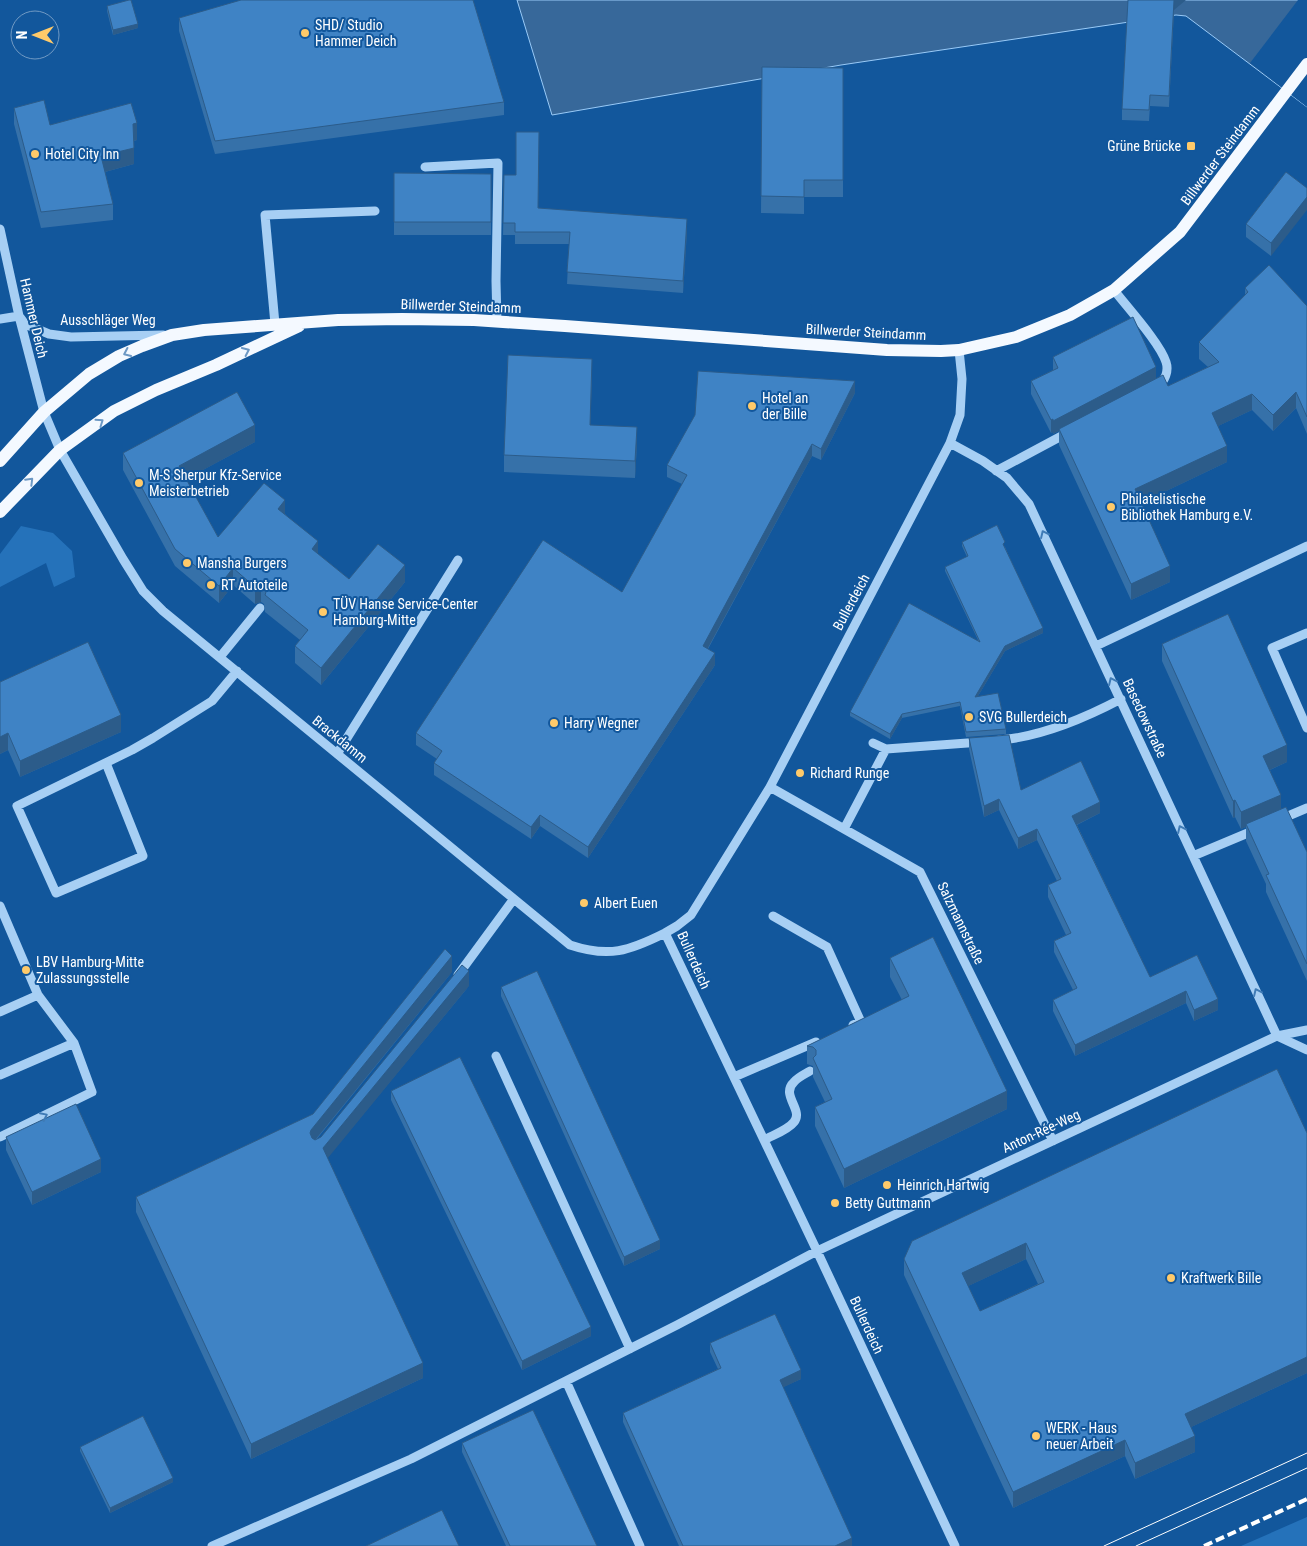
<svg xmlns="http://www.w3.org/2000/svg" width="1307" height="1546" font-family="'Roboto Condensed',sans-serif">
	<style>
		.green { fill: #2572ba }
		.water { fill: #37689a; stroke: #99caf7 }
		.pier { fill: #12579c }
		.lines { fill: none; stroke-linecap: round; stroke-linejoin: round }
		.minor { stroke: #a7cff4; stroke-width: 9 }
		.major { stroke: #f4f9ff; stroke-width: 12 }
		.tram { stroke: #fff; stroke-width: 1 }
		.rail { stroke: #fff; stroke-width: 4; stroke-dasharray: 9 4; stroke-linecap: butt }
		.wall { fill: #3671a9; fill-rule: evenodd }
		.shaded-wall { fill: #2c5c8a }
		.building { fill: #3f83c5; stroke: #2c5c8a; fill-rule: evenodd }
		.oneway { stroke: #6c98c4 }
		.oneway2 { stroke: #3f7bb6 }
		.poi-dot { fill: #ffca6a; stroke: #12579c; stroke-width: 2 }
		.labels { text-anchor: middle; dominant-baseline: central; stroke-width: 4; stroke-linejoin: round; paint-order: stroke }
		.poi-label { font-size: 14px; fill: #fff; stroke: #12579c; text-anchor: start }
		.street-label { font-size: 14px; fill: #fff; stroke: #12579c }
	</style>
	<rect width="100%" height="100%" fill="#12579c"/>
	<path class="green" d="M21,526L53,533L72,551L75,577L54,587L46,563L0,587V554Z
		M1307,1517V1546H1241Z"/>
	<path class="water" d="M517,0H1307V107L1186,16L1176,15L841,65L552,115Z"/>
	<path class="pier" d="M1298,0H1307V107L1250,63Z"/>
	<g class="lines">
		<path class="minor" d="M425,167L498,163L496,281L497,322
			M0,229L19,316L44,412L60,450L123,559L143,591L163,611L570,945C609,958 629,951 665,933
			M1114,290C1127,307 1160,343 1166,362C1169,371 1165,381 1158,386
			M19,316L25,324L49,334L71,337L163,335
			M0,319L19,316
			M275,324L265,215L375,211
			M950,443L983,461L1007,478L1029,504L1277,1036
			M996,471L1069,432
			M1307,633L1272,648L1307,728
			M1096,646L1307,546
			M220,657L260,608
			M999,740C1041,737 1083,719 1121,699
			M886,749L981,742
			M337,754L458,560
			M106,763L143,856L56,893L17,806L132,750L153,738L212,701L237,671
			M770,787L920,872L1053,1141
			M1281,819L1307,808
			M844,829L886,749L873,743
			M1193,856L1255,830
			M0,906L38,995L0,1012
			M773,916L827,947L861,1022L853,1025
			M458,975L513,900
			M38,995L74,1043
			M1277,1036L1307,1050
			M496,1056L630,1349
			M0,1075L74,1043L92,1092L0,1137
			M734,1077L816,1042
			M764,1140C773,1135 788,1130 794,1122C804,1110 780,1095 794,1082C798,1077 805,1074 810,1071
			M566,1381L640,1546
			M212,1546L411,1459L677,1325L817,1251L1277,1036L1307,1030
			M955,1546L817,1251L665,933L677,926L691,915L770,787L950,443L960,415L962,379L959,350"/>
		<path class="major" d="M0,461L44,412L89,374L119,356L142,346L172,335L204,330L338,320L402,319L474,320L565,326L887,350L941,351L959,350L1016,337L1070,315L1114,290L1180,232L1307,64
			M0,512L60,450L114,411L156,390L216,365L299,326"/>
		<path class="tram" d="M1104,1546L1307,1453
			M1136,1546L1307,1468"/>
		<path class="rail" d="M1204,1546L1307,1499"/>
	</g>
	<path class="wall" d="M107,6L138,28L113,35L107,11Z
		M1174,10L1169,107L1150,106L1149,121L1122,120V109Z
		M179,18L504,102V115L215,154L179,31Z
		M762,67L843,68V197H804V214L761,213Z
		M14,108L50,125L137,140L134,141V164L105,172L113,204V220L41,228L14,124Z
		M1286,172L1271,256L1246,237V224Z
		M394,173L491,174V235H394Z
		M504,175L539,208L687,231L683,293L567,284L569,244H515V235H503Z
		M1245,288L1307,306V434L1296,408L1273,431L1252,410L1218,426L1227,462L1141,503L1170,582L1131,600L1059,445V431L1053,434V432L1051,433L1031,394V381L1053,370V357L1156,378L1168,386L1208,367L1199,359V342L1245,295Z
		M592,376L590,425L637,444L635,478L504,472V455Z
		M855,393L821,460L812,456L708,649L715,665L588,858L540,826L531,839L434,775V763L437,759L416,745V733L622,592L682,484L667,477V465Z
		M255,442L186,479L218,537L285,514L318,554L349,579L405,582L321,685L295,663V646L300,640L265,612L264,604L261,602L255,604L233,585L219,603L175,566L123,470V453Z
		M962,542L1005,547L1043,633L1005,651L978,696L1006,729V734L966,737L960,706L902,718L890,739L850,716V712L978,640L945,571V567L967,557L962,546Z
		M1162,644L1287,762L1270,770L1281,809L1307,852V981L1266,892V884L1246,841V827L1241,829L1235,817L1233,818L1162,661Z
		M0,682L121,732L20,777L8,750L0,754Z
		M969,738L1021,790L1100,813L1077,825L1150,977L1197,955L1218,1010L1194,1021L1186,1003L1075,1056L1053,1011V1000L1073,990L1054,952V941L1066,935L1048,897V885L1057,881L1037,840L1018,849L999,810L984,817L969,749Z
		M890,958L1007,1109L844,1188L815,1126V1107L825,1102L813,1077V1066L807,1064V1046L902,1000L890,977Z
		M452,972L316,1140L321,1137L469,986L327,1158L423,1378L251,1459L136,1212V1197L313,1114Z
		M501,987L660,1249L624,1266L501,996Z
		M391,1091L591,1336L522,1370L391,1100Z
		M1307,1133V1373L1191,1427L1195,1452L1135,1479L1125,1456L1013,1508L904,1275V1259ZM1026,1259L1038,1284L980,1311L968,1286Z
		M6,1137L101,1172L32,1205L6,1150Z
		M710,1343L801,1379L783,1387L852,1546H679L623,1422V1413L718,1369L710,1352Z
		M462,1443L597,1546H506L462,1452Z
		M80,1447L173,1482L110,1513L80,1451Z"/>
	<path class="shaded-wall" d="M1174,0H1186L1174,10L1169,107Z
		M138,24V28L113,35V30Z
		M137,123V140L133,141V124Z
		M134,148V164L101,173V156Z
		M1307,197V210L1271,256V243Z
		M687,219V231L683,293V281Z
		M592,359V376L590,442V425Z
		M1156,367V380L1059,429V431L1053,434V421Z
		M855,381V393L821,460V449Z
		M1296,392V408L1273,431V415Z
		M1252,394V410L1212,429V413Z
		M1053,419V432L1051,433V420Z
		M255,425V442L179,483V466Z
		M637,427V444L635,478V461Z
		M812,444V456L703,657V646Z
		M1227,446V462L1135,506V489Z
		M285,500V517L278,509Z
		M318,541V558L312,549Z
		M405,565V582L321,685V668Z
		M1170,566V582L1131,600V584Z
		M233,568V585L219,603V586Z
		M261,585V602L255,604V587Z
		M1043,628V633L1005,651L975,701V697L1005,646Z
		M715,653V665L588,858V847Z
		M902,714V718L890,739V734Z
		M121,715V732L20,777V761Z
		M8,733V750L0,754V737Z
		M1287,745V762L1263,773V756Z
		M1281,795V812L1246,824V827L1241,829V812Z
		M999,799V810L984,817V806Z
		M1235,800V817L1233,818V801Z
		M1100,802V813L1072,827V816Z
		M540,815V826L531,839V827Z
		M1037,829V840L1018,849V838Z
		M452,956V972L311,1145L310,1133L311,1130Z
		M469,971V986L323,1164V1148Z
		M1186,991V1003L1075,1056V1045Z
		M1218,999V1010L1194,1021V1010Z
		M1007,1091V1109L844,1188V1169Z
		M101,1159V1172L32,1205V1192Z
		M660,1240V1249L624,1266V1257Z
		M1026,1243V1259L962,1289V1273Z
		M591,1327V1336L522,1370V1361Z
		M1307,1357V1373L1185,1430V1414Z
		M423,1363V1378L251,1459V1444Z
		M801,1370V1379L780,1389V1380Z
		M1195,1436V1452L1135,1479V1463Z
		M1125,1440V1456L1013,1508V1492Z
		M173,1478V1482L110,1513V1508Z
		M852,1538V1546H835Z"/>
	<path class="building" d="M129,0H131L138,24L113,30L107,6Z
		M241,0H473L504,102L215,141L179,18Z
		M1128,0H1174L1169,96L1150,95L1149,110L1122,109Z
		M762,67L843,68V180H804V197L761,196Z
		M44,100L50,125L131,103L137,123L133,124L134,148L101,156L113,204L41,212L14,108Z
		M516,132H539L538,208L687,219L683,281L567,272L570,232H515V223H503L504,175H516Z
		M1286,172L1307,188V197L1271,243L1246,224Z
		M394,173L491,174V222H394Z
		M1269,265L1307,306V417L1296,392L1273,415L1252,394L1212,413L1227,446L1135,489L1170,566L1131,584L1059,429L1163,375L1168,386L1219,362L1199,342L1248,292L1245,288Z
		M1133,317L1156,367L1053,421V419L1051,420L1031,381L1058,368L1053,357Z
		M508,355L592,359L590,425L637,427L635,461L504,455Z
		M698,371L855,381L821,449L812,444L703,646L715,653L588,847L540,815L531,827L434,763L442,751L416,733L543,540L622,592L687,475L667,465L695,415Z
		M237,392L255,425L179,466L218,537L264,483L285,500L278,509L318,541L312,549L349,579L378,544L405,565L321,668L295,646L308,630L265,595L266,592L264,587L261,585L255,587L233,568L219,586L175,549L123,453Z
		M997,525L1005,542L1003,544L1043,628L1005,646L975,697L998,693L1006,729L966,732L960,702L902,714L890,734L850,712L909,603L980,642L945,567L968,556L962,542Z
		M1228,614L1287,745L1263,756L1281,795L1241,812L1235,800L1233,801L1162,644Z
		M88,642L121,715L20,761L8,733L0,737V682Z
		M1009,735L1021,790L1081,761L1100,802L1072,816L1150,977L1197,955L1218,999L1194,1010L1186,991L1075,1045L1053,1000L1077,988L1054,941L1071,933L1048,885L1061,879L1037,829L1018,838L999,799L984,806L969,738Z
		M1286,807L1307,852V964L1266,875L1269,874L1246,824Z
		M933,937L1007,1091L844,1169L815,1107L832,1099L813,1058L816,1055V1050L813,1047L807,1046L909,996L890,958Z
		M445,949L452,956L311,1130L310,1133L312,1138L315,1140L321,1137L462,965L469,971L323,1148L423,1363L251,1444L136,1197L313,1114Z
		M537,971L660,1240L624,1257L501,987Z
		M460,1057L591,1327L522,1361L391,1091Z
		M1277,1069L1307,1133V1357L1185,1414L1195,1436L1135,1463L1125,1440L1013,1492L904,1259L912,1241ZM1026,1243L1044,1282L980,1311L962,1273Z
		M76,1104L101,1159L32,1192L6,1137Z
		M775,1314L801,1370L780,1380L852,1538L835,1546H683L623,1413L721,1368L710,1343Z
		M533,1410L597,1546H510L462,1443Z
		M143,1416L173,1478L110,1508L80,1447Z
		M442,1510L459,1546H366Z"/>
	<defs><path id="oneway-chevron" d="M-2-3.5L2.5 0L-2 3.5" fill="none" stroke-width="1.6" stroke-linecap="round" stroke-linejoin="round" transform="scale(1.25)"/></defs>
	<g class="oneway">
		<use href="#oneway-chevron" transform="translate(246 351) rotate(-25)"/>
		<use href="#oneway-chevron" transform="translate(127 353) rotate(155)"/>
		<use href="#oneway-chevron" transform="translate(100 422) rotate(-35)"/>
		<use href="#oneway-chevron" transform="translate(30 481) rotate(-45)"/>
	</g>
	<g class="oneway2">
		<use href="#oneway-chevron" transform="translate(1044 534) rotate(-115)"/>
		<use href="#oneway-chevron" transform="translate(1112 681) rotate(-115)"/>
		<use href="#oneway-chevron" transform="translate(1181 829) rotate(-115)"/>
		<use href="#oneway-chevron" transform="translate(1257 992) rotate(-115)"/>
		<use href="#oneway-chevron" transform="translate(44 1116) rotate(-26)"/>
	</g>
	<g class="poi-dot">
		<circle cx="305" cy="33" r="5"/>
		<rect x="1186" y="141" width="10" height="10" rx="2.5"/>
		<circle cx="35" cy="154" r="5"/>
		<circle cx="752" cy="406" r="5"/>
		<circle cx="139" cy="483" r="5"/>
		<circle cx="1111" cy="507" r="5"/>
		<circle cx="187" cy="563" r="5"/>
		<circle cx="211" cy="585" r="5"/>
		<circle cx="323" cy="612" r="5"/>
		<circle cx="969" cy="717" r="5"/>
		<circle cx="554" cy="723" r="5"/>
		<circle cx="800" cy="773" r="5"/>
		<circle cx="584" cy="903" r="5"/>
		<circle cx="26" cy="970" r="5"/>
		<circle cx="887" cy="1185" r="5"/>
		<circle cx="835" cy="1203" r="5"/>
		<circle cx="1171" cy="1278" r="5"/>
		<circle cx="1036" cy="1436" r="5"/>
	</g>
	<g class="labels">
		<g class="poi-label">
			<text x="315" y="25">SHD/ Studio<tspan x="315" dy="16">Hammer Deich</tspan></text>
			<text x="1181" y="146" text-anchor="end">Grüne Brücke</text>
			<text x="45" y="154">Hotel City Inn</text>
			<text x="762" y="398">Hotel an<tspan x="762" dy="16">der Bille</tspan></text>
			<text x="149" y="475">M-S Sherpur Kfz-Service<tspan x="149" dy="16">Meisterbetrieb</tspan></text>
			<text x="1121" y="499">Philatelistische<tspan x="1121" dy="16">Bibliothek Hamburg e.V.</tspan></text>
			<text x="197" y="563">Mansha Burgers</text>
			<text x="221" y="585">RT Autoteile</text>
			<text x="333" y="604">TÜV Hanse Service-Center<tspan x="333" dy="16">Hamburg-Mitte</tspan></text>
			<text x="979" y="717">SVG Bullerdeich</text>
			<text x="564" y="723">Harry Wegner</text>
			<text x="810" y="773">Richard Runge</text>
			<text x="594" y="903">Albert Euen</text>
			<text x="36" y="962">LBV Hamburg-Mitte<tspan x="36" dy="16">Zulassungsstelle</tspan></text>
			<text x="897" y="1185">Heinrich Hartwig</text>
			<text x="845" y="1203">Betty Guttmann</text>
			<text x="1181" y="1278">Kraftwerk Bille</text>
			<text x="1046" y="1428">WERK - Haus<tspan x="1046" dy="16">neuer Arbeit</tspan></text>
		</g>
		<g class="street-label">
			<text transform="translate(1220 155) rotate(-53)">Billwerder Steindamm</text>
			<text transform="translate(461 306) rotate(2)">Billwerder Steindamm</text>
			<text transform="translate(34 318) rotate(77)">Hammer Deich</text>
			<text x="108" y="320">Ausschläger Weg</text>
			<text transform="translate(866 332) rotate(3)">Billwerder Steindamm</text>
			<text transform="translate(851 602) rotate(-62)">Bullerdeich</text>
			<text transform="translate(1145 718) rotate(65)">Basedowstraße</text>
			<text transform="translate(340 739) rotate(39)">Brackdamm</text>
			<text transform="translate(961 923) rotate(64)">Salzmannstraße</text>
			<text transform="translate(694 960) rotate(66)">Bullerdeich</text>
			<text transform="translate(1041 1131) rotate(-25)">Anton-Rée-Weg</text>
			<text transform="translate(867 1325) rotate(65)">Bullerdeich</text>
		</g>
	</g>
	<g transform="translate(35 35) rotate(270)"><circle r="24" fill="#12579c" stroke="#719ac4"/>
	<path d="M0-4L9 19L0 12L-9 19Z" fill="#ffca6a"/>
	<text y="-8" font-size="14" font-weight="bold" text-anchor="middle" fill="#ffffff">N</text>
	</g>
</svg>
